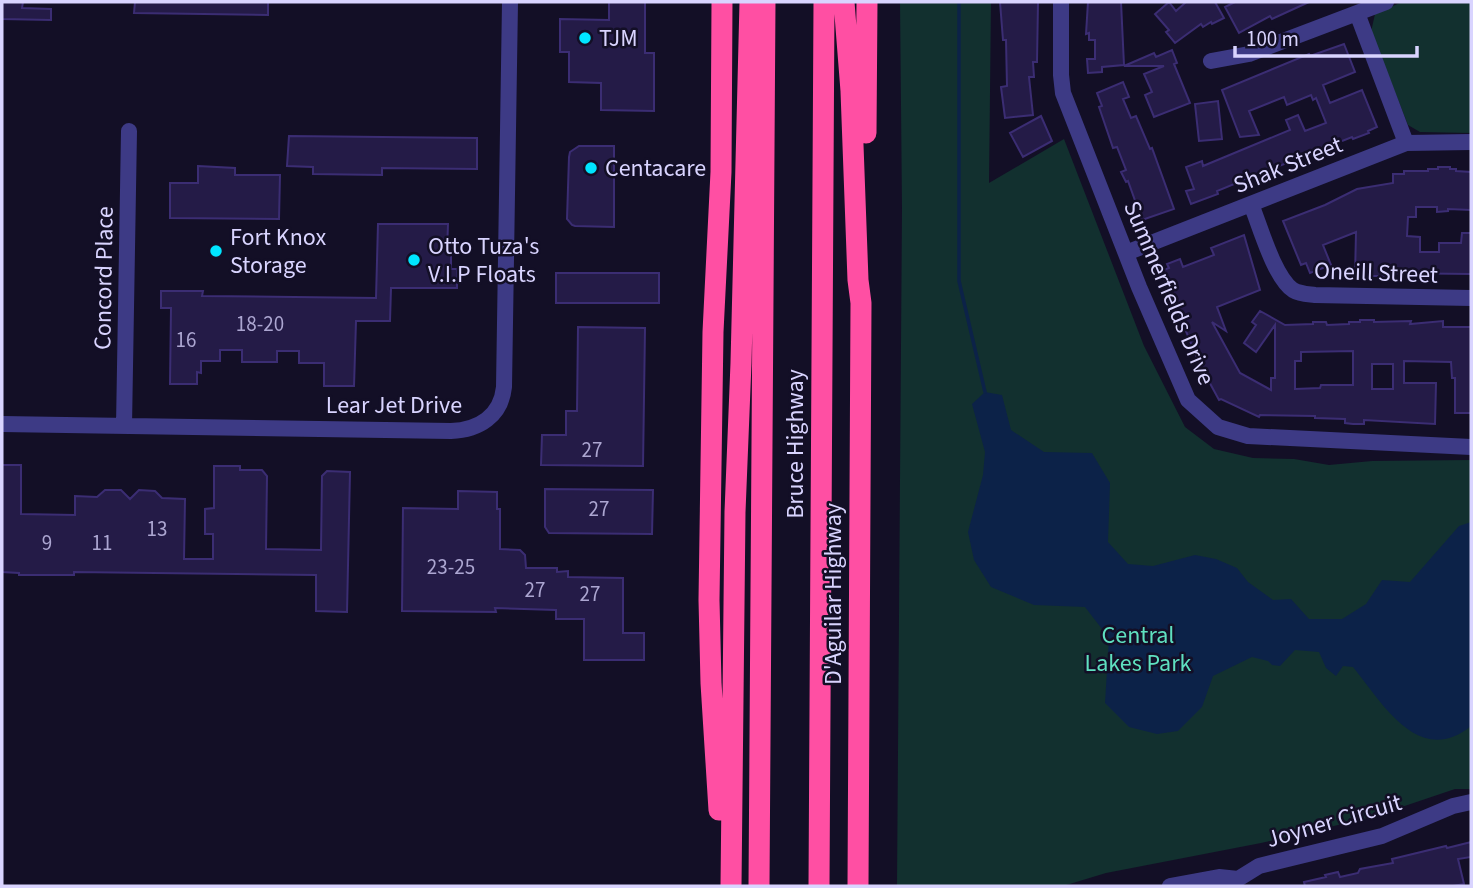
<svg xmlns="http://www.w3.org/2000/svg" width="1473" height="888" font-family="'Source Sans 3',sans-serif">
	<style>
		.green { fill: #12302f }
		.water { fill: #0c2248 }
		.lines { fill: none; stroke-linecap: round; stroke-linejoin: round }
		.stream { stroke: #0c2248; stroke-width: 3.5 }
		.building { fill: #241b47; stroke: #3b2d73; stroke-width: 2; fill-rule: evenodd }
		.minor { stroke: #3d3a85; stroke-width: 16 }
		.highway { stroke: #ff4fa3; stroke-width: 21 }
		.poi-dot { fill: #00e5ff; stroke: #130f26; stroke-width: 2.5 }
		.labels { text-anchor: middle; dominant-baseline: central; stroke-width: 5; stroke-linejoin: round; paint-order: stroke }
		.number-label { font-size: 21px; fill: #aca6d1 }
		.poi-label { font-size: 24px; fill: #d9d4ff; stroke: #130f26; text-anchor: start }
		.street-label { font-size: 24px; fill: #d9d4ff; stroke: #130f26 }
		.park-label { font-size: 24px; fill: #5fe0c0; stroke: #130f26 }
	</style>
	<rect width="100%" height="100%" fill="#130f26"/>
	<path class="green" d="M900,2H991L989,183L1064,139L1144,346L1185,427L1214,449L1253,458L1294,459L1329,465L1372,461L1471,460V789H1455L1372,817L1261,843L1106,873L1063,886H897L902,209Z
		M1402,2H1471V133L1420,132L1408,125L1371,32L1375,14Z"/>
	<path class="water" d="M985,392L1002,395L1011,430L1044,452L1092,453L1110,483L1108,542L1128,564L1153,566L1195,555L1216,559L1237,568L1248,582L1273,600L1291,599L1309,619H1342L1366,604L1382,580L1410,582L1459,526L1471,522V726C1419,768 1383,704 1353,667L1343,666L1336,676L1326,668L1319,652L1295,650L1280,666L1272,665L1268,661L1252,657L1213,676L1202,707L1178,731L1157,734L1129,727L1105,703L1109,638L1085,607L1034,605L991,587L974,560L968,532L983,475L985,452L972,404Z"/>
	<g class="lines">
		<path class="stream" d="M959,2V281L985,392"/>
	</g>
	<path class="building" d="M2,2H23L22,8L51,9V20L2,19Z
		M135,2H268V15L134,13Z
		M609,2H645V53H654V111L601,110V83L569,82V52H560V19L609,20Z
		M1000,2H1038L1037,62H1033L1034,77H1029L1033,115L1005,118L1001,87L1007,86L1006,40H1003Z
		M1088,2H1121L1124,65L1102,67V72L1088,73L1087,59H1095V40H1089V33L1086,34Z
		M1169,2L1176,11L1186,2H1215L1224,18L1212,24L1211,22L1203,27L1201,24L1175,43L1166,32L1169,30L1155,14Z
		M1235,2H1309L1272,19L1270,16L1239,33L1225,7Z
		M1344,44L1355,72L1323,85L1330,103L1362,90L1377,127L1368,131L1369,133L1353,139L1352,137L1274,168L1271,171L1263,175H1256L1217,191L1218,194L1191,204L1186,191L1194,189L1186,167L1202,161L1203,166L1290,130L1286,120L1298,115L1305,131L1326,123L1316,98L1313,100L1311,95L1287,105L1284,97L1249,111L1259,135L1240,137L1222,90L1309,54L1310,56Z
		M1172,50L1177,63L1174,64L1190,103L1154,117L1145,95L1152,92L1144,74L1164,66H1124L1154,53L1156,57Z
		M1123,82L1129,97L1123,99L1131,118L1136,116L1150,149L1152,148L1174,209L1142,220L1128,181L1126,182L1121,172L1126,170L1117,147L1113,148L1099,107L1102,106L1097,93Z
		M1218,101L1222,139L1199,141L1195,104Z
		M1041,116L1052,141L1023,157L1010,133Z
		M289,136L477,138V169L382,168V175L313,174V167L287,166Z
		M579,146H614V227L575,226L572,225L567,219L569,157L570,152Z
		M198,166L235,168V175H280L279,219L170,218V183H198Z
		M1438,167H1450V169H1456V171L1471,172V210L1448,209V211L1437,212V207H1416V217H1408L1407,236L1420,237V252H1439V243H1461L1462,233H1471V274L1386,273V276H1355L1356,232L1323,245L1331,265L1310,273L1306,263L1301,265L1283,221L1325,205L1357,189L1393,183V174H1404V171H1428V169H1438Z
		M378,224H448L447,252H451V269H457V288H391L390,321H356L354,386H324V363H299V351H277V362H242V350H220V361H201V373L197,372V384H170L171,308H161V291H203L202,296L376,298Z
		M1244,235L1260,290L1217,307L1226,331L1212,322L1240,373L1271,390V378H1275V325L1256,352L1244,343L1256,325L1252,322L1260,311L1285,325L1313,324V322H1326L1327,325L1349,324V322H1360V320H1374V322L1411,321L1410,324L1443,321V327H1471V413H1455V378H1452L1451,362L1404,361V383H1436L1435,424L1364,420V424H1353L1345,423V419L1315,418V416L1260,415L1259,417L1221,399L1219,400L1200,365L1161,271L1169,268L1167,264L1180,259L1183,267L1214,255L1211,248ZM1353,351V385H1321L1320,388L1295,389V361H1301V352ZM1372,364H1393V389H1372Z
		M556,273H659V303H556Z
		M578,327L645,328L643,466L541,465L542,435H566V411H577Z
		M2,465H21V514L75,515V496L97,497L105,490H121L130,499L139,490L155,491L162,498L185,499L184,559H213V534H205V509L214,508V466H240V470H262L267,476L266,549L321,550L322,476L327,471L350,472L347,612L316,611V575L74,572V575H19V573L2,572Z
		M545,489L653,490L652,534L549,533L545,527Z
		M458,491L497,492V509H500V549L520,550L525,555L526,568H557V572L568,571V577L623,578V633H644V660H584V619H556V610L495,608L496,612L402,611L403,508L458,509Z
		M1471,842V857L1458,859L1464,884L1453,886H1305L1304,882L1326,877L1325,875L1338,872L1340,877L1358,873L1360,869L1393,863L1392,859L1446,846L1447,848Z"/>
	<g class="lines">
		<path class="minor" d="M1061,2V75L1063,93L1139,287L1188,400L1218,427L1248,436L1471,447
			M1357,13L1406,143
			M1211,61L1249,54L1386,2
			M1251,204C1260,226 1274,277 1293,290C1300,294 1307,294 1315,295L1471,298
			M1126,253L1406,143L1471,142
			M2,424L451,431C479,430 501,416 504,387L510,2
			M124,426L129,131
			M1170,886L1219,877L1238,879L1259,866L1382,836L1453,806L1471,802"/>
		<path class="highway" d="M844,2L851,91L858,280L861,303L858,886
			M866,133L867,2
			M719,810L711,683L709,600L713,332L721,172L722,2
			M731,886L735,512L741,363L750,2
			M759,886L765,2
			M819,886L824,2"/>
	</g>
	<g class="poi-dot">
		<circle cx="585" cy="38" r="7"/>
		<circle cx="591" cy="168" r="7"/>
		<circle cx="216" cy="251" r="7"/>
		<circle cx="414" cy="260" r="7"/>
	</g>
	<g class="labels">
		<g class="number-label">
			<text x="260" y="324">18-20</text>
			<text x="186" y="340">16</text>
			<text x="592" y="450">27</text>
			<text x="599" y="509">27</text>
			<text x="157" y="529">13</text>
			<text x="47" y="543">9</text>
			<text x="102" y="543">11</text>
			<text x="451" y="567">23-25</text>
			<text x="535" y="590">27</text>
			<text x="590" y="594">27</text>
		</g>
		<g class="poi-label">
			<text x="599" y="38">TJM</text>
			<text x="605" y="168">Centacare</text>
			<text x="230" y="237">Fort Knox<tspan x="230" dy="28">Storage</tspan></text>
			<text x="428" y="246">Otto Tuza's<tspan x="428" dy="28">V.I.P Floats</tspan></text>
		</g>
		<g class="street-label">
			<text transform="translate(1288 165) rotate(-22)">Shak Street</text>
			<text transform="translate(1376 273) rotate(2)">Oneill Street</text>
			<text transform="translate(104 278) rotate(-89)">Concord Place</text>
			<text transform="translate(1169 293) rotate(67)">Summerfields Drive</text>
			<text x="394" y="405">Lear Jet Drive</text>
			<text transform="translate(795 444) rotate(-90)">Bruce Highway</text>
			<text transform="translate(833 594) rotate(-90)">D'Aguilar Highway</text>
			<text transform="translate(1334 821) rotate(-16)">Joyner Circuit</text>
		</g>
		<g class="park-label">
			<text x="1138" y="635">Central<tspan x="1138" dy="28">Lakes Park</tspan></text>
		</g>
	</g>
	<rect width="1473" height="888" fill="none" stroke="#d9d4ff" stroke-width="7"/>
	<path d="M1235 46v10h182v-10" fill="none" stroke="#d9d4ff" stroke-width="3.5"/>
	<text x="1246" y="46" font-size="21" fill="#d9d4ff" stroke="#130f26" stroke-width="5" paint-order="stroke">100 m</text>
</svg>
